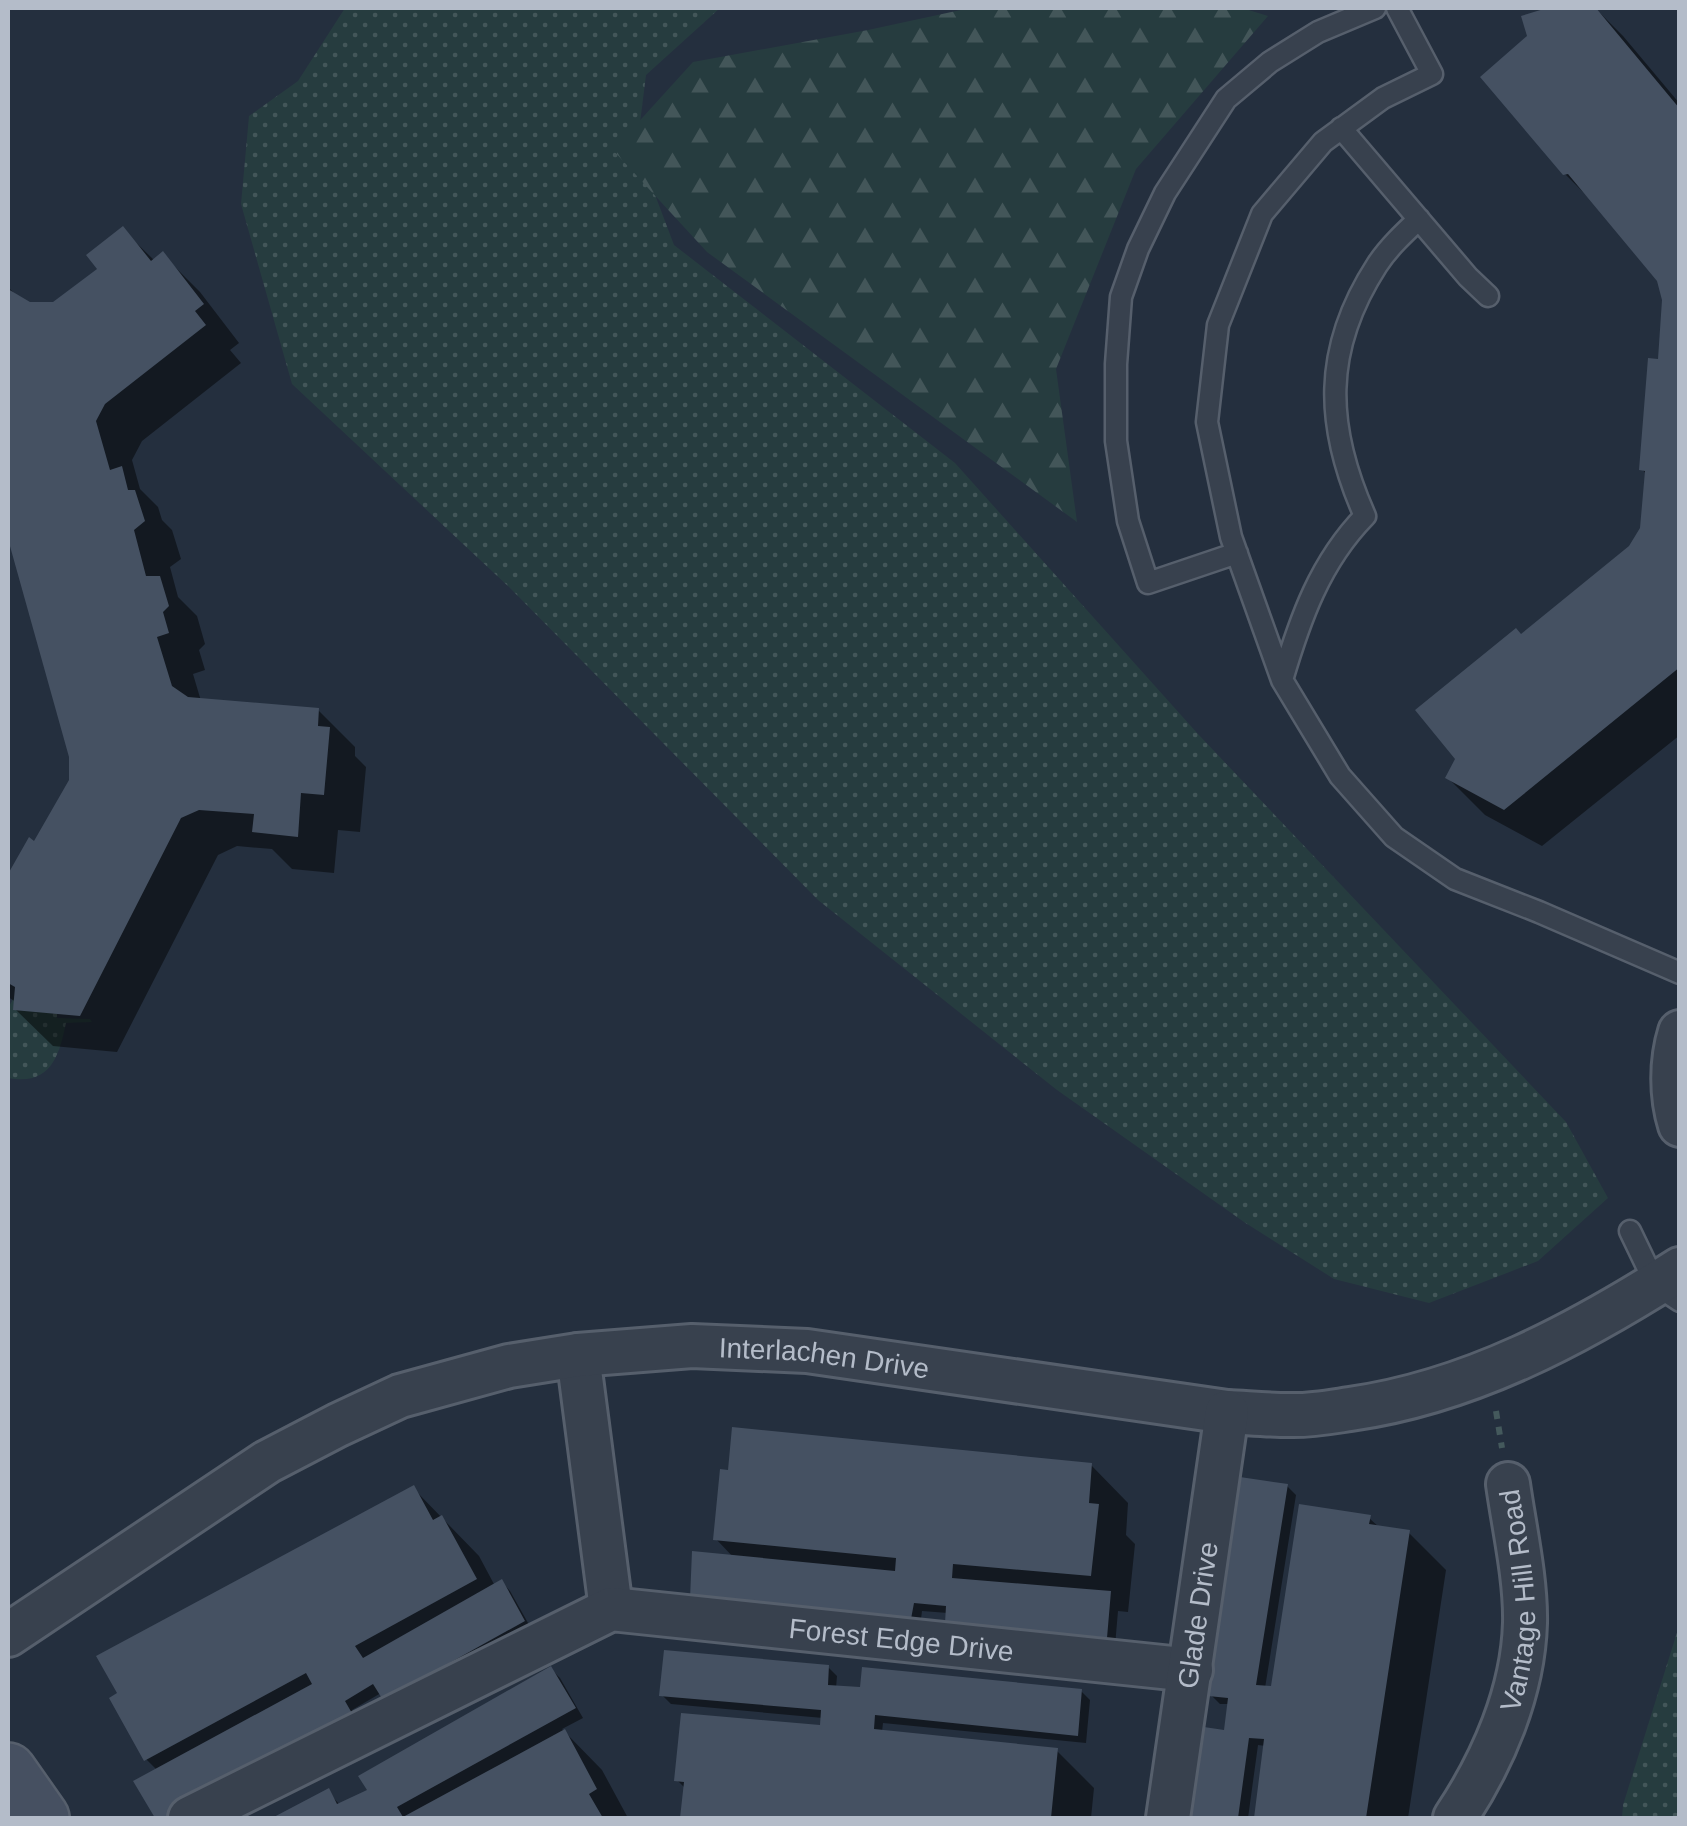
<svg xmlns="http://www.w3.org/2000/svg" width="1687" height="1826" font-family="Helvetica,sans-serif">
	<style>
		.grass { fill: url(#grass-dots) }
		.forest { fill: url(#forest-firs) }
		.shadow { fill: #0007 }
		.building { fill: #455162 }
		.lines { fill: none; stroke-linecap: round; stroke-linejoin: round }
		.lane-casing { stroke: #565f6c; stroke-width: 25 }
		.street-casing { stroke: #565f6c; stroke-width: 48 }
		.secondary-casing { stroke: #565f6c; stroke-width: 60 }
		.path { stroke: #44595c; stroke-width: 6; stroke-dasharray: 8 8; stroke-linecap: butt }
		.lane { stroke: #38414e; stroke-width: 20 }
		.street { stroke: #38414e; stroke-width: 42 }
		.secondary { stroke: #465061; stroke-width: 55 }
		.labels { text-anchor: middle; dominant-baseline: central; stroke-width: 9; stroke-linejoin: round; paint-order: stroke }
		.street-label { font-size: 28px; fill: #b4bcc9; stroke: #1d2633 }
	</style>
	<defs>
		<pattern id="grass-dots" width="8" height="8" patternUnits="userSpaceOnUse" patternTransform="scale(2.5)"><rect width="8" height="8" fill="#263c3f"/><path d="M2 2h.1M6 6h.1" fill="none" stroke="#435659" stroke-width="1.8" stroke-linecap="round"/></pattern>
		<pattern id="forest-firs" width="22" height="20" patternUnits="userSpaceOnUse" patternTransform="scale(2.5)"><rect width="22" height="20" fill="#263c3f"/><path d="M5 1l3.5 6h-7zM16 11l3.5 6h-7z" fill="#435659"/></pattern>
	</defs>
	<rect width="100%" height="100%" fill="#242f3e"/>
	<path class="grass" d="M345,8H720L646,75L637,147L674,245L955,463L1198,734L1566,1122L1608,1198L1538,1261L1429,1303L1334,1279L1244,1222L1057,1090L818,900L509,587L292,384L241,204L249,116L298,81Z
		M22,984L58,996L57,1018L90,1019L92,1022L66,1023C59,1057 50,1086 8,1078V1008Z
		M1679,1626V1818H1622L1623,1805Z"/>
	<path class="forest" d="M970,8H1242L1268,16L1136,169L1056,369L1077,522L707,252L613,150L693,62L868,30Z"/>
	<path class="shadow" d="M1555,8H1595L1623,36L1680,104V735L1542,846L1485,815L1448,778L1521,637L1631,548L1642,529L1647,475L1642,469L1660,362L1665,300L1659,280L1601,210L1565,174L1524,17Z
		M123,230L155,261L163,255L200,292L239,343L230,350L241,363L142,441L132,460L140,489L158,507L162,520L172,530L181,559L170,567L178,597L197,616L205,644L199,650L205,670L193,674L201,701L318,710L355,747V756L366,767L360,832L338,830L334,873L292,869L272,849L237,846L218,855L117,1052L53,1046L15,1009L16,1002L8,997V879L30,841L35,844L71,781L72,756L8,530V287L20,299L30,305L54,304L101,269Z
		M1091,1465L1128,1503L1126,1535L1135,1544L1128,1612L1118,1611L1115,1646L956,1631L948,1613L922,1611L920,1627L734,1558L716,1539Z
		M1287,1486L1296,1495L1265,1688L1273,1689L1369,1518L1380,1528L1409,1533L1446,1570L1408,1818H1256L1266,1746L1258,1745L1248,1818H1194L1206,1730L1226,1733L1230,1704H1220L1211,1695Z
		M413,1488L479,1556L495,1586L502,1582L510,1591L532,1630L393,1707L381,1693L352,1710L360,1724L188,1818H158L136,1782L158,1771L146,1759Z
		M828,1667L837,1676L836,1688L1081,1691L1090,1700L1086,1743L883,1723L882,1732L1056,1750L1094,1788L1091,1818H683L686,1789L677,1780L823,1727V1718L671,1704L662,1695Z
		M551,1669L560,1678L583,1718L562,1729L602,1770L628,1818H278L328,1792L340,1805L370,1791Z"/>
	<path class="building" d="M1547,8H1596L1680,109V667L1504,810L1445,778L1455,759L1415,710L1516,628L1521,634L1629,546L1640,528L1645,471L1639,470L1648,358L1658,359L1662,300L1657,281L1568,174L1563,175L1480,77L1527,36L1521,16Z
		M123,226L151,261L163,251L204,304L195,311L206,325L105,404L96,421L110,470L122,466L128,490H135L145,521L134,530L146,576H160L169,606L163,612L169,633L157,637L172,686L188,697L319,708L318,726L330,727L324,795L301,793L298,837L252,832L254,814L199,810L181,818L80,1016L13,1010L15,987L8,983V874L29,837L34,841L69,780V757L8,539V289L30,302H53L97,269L86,255Z
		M732,1427L1092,1463L1089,1503L1099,1504L1091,1576L953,1564L952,1578L1111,1591L1107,1638L945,1623L946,1606L914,1603L911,1619L690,1599L692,1551L895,1571L896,1558L713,1540L720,1469L728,1470Z
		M1240,1477L1288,1484L1256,1685L1271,1686L1299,1504L1371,1515L1369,1524L1410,1530L1366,1818H1254L1264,1739L1249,1738L1238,1818H1191L1204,1727L1224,1730L1228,1698L1208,1696Z
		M414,1485L433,1520L442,1515L477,1579L355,1646L363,1658L502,1579L525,1621L383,1700L373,1684L345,1701L353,1715L164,1818H155L133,1781L312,1684L306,1673L144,1761L109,1698L117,1693L96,1656Z
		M664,1650L829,1665L828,1685L860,1687L862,1667L1082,1689L1078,1736L875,1715L874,1729L1058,1748L1051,1818H680L684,1782L674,1781L681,1713L820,1725L821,1710L659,1696Z
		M551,1666L576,1708L397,1807L403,1817L565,1729L597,1789L589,1794L603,1818H272L329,1788L337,1804L367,1790L358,1776Z"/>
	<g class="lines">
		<g class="lane-casing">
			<path id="lane" d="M1397,8L1432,74L1383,98L1323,142L1262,214L1218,325L1207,422L1231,537L1282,680L1340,776L1394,837L1455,879L1539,912L1680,973
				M1341,128L1468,277L1488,296
				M1237,553L1148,583L1128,521L1116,441V364L1121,297L1138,249L1165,193L1226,99L1270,62L1318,32L1375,8
				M1282,680C1300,619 1320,562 1365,516C1325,426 1322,350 1377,265C1388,248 1404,233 1419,219
				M1630,1231L1656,1285L1680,1301"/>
		</g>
		<g class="street-casing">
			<g id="street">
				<path d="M1680,1032C1671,1061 1671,1096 1680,1125"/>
				<path d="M578,1355L611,1609"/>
				<path id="s1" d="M8,1635L267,1462L338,1425L400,1396L509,1366L578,1355L692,1346L807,1351L1227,1412C1248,1413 1268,1415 1289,1415C1309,1416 1330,1412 1350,1409C1470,1392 1578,1334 1680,1269"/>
				<path id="s2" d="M190,1818L611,1609L1191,1670"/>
				<path id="s3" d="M1168,1818L1227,1412"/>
				<path id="s4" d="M1455,1818C1493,1761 1523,1692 1525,1623C1526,1579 1514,1527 1508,1484"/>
			</g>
		</g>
		<g class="secondary-casing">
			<path id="secondary" d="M8,1771L41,1818"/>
		</g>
		<path class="path" d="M1496,1411L1502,1448"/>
		<use href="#lane" class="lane"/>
		<use href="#street" class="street"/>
		<use href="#secondary" class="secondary"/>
	</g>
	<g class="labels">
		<g class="street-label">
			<text stroke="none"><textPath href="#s1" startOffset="890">Interlachen Drive</textPath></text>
			<text stroke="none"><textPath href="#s4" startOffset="232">Vantage Hill Road</textPath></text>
			<text stroke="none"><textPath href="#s3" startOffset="205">Glade Drive</textPath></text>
			<text stroke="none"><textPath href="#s2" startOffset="762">Forest Edge Drive</textPath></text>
		</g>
	</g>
	<rect width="1687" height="1826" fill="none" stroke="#b4bcc9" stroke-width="20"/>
</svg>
